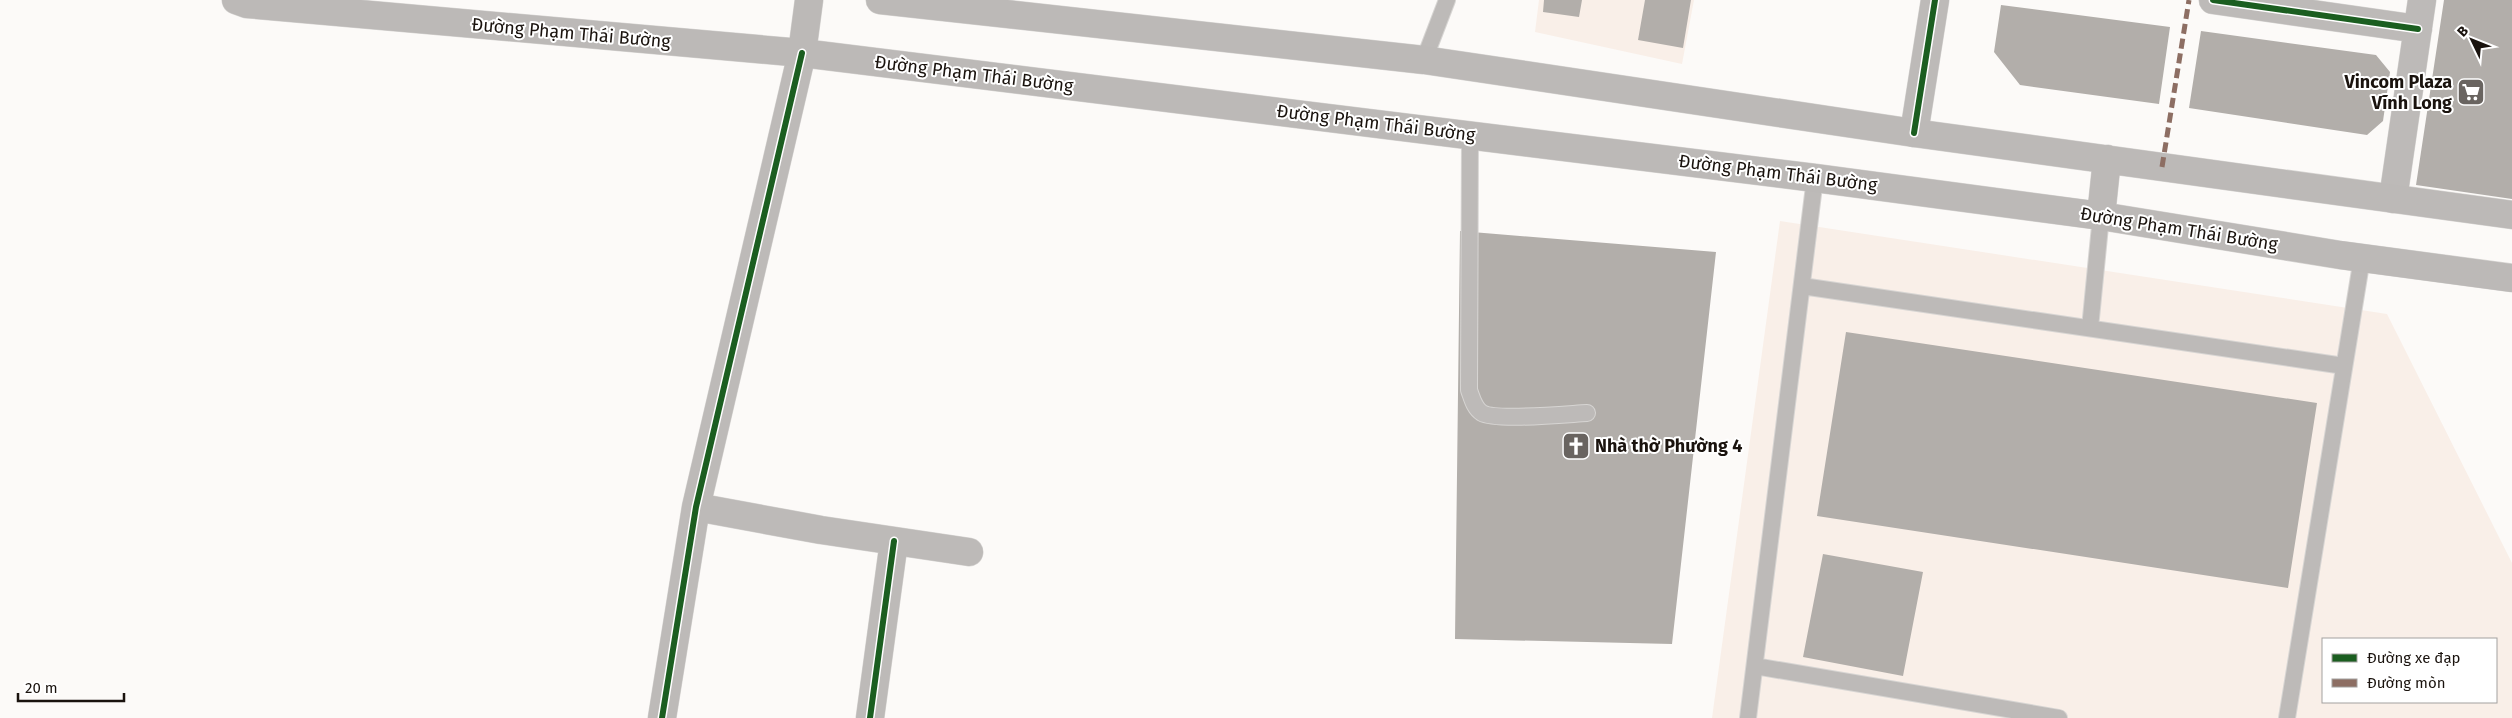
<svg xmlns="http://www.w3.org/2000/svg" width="2512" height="718" font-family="'Fira Sans',sans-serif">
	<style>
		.built { fill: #f9efe8; fill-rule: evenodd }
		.building { fill: #b2aeaa }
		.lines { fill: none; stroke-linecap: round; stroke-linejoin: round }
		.service-casing { stroke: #d7d5d3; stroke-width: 18 }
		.minor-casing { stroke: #d7d5d3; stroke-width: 29 }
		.secondary-casing { stroke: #d7d5d3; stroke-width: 29 }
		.service { stroke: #bdbab8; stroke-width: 16 }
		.minor { stroke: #bdbab8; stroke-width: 28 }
		.secondary { stroke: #bcb9b7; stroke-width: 28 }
		.quiet { stroke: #8d6e63; stroke-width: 5; stroke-dasharray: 10 5; stroke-linecap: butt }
		.cycleway-casing { stroke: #fff; stroke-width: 9 }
		.cycleway { stroke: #1b5e20; stroke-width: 6 }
		.labels { text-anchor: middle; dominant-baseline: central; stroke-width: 4; stroke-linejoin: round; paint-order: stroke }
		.street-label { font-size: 18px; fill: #1a130e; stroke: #fff }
		.poi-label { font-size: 18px; font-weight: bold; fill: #1a130e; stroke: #fff; text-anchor: end }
	</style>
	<rect width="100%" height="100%" fill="#fcfaf8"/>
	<path class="built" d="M1539,0H1694L1682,64L1535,32Z
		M1780,221L2387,314L2512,563V718H1712ZM2323,639H2496V702H2323Z"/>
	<path class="building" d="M1544,0H1582L1579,17L1543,12Z
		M1645,0H1691L1683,48L1638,40Z
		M2444,0H2512V199L2416,185Z
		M2001,5L2170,27L2159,104L2020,85L1994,52Z
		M2201,31L2376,55L2390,72L2383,121L2367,135L2189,108Z
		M1460,231L1716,252L1672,644L1455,639Z
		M1846,332L2317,403L2288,588L1817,516Z
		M1823,554L1923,572L1903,676L1803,657Z"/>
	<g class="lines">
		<g class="service-casing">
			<path id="service" d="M1424,60L1447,0
				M1470,135L1469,390C1472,398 1474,408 1482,413C1496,421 1568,414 1587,413
				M1802,286L2344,366
				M2090,328L2101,216
				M1755,666L2059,718
				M1748,718L1815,178
				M2287,718L2362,258"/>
		</g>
		<g class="minor-casing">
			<path id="minor" d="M2213,0L2418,29
				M1914,133L1935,0
				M2393,199L2422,0
				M696,507L821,530L969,552
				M662,718L696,507L802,53
				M870,718L894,541"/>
		</g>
		<g class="secondary-casing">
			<path id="secondary" d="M236,0L247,4L802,53L1815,178L2101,216L2340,255L2512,278
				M880,0L1424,60L1914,133L2512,215
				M802,53L809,0
				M2101,216L2107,159"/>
		</g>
		<use href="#service" class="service"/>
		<use href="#minor" class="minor"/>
		<use href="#secondary" class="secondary"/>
		<path class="quiet" d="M2162,167L2189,0"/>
		<g class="cycleway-casing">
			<path id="cycleway" d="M2213,0L2418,29
				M1914,133L1935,0
				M662,718L696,507L802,53
				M870,718L894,541"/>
		</g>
		<use href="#cycleway" class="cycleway"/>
	</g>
	<defs>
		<g id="supermarket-square" transform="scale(1.4375)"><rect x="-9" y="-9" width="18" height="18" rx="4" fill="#696460" stroke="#fff"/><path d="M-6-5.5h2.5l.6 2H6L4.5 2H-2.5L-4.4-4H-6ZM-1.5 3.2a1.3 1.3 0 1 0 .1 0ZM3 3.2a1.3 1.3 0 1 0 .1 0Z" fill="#fff"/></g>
		<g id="church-square" transform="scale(1.4375)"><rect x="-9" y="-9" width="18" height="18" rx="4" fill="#696460" stroke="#fff"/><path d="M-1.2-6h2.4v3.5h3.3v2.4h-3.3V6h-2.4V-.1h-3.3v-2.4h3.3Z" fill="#fff"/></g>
	</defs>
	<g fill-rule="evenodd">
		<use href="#supermarket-square" x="2471" y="92"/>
		<use href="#church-square" x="1576" y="446"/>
	</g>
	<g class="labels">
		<g class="street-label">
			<text transform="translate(571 33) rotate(5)">Đường Phạm Thái Bường</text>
			<text transform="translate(974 74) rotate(7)">Đường Phạm Thái Bường</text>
			<text transform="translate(1376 123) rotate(7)">Đường Phạm Thái Bường</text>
			<text transform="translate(1778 173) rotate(7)">Đường Phạm Thái Bường</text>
			<text transform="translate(2179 229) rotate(9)">Đường Phạm Thái Bường</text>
		</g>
		<g class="poi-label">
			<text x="2452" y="82">Vincom Plaza<tspan x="2452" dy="21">Vĩnh Long</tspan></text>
			<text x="1595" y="446" text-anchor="start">Nhà thờ Phường 4</text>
		</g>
	</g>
	<rect x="2322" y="638" width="175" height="65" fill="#ffffff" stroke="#a3a19f"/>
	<rect x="2332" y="654" width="25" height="8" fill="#1b5e20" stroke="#a3a19f"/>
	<text x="2367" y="663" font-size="15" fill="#1a130e">Đường xe đạp</text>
	<rect x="2332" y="679" width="25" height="8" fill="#8d6e63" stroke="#a3a19f"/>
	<text x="2367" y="688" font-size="15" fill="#1a130e">Đường mòn</text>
	<g transform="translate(2472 40) rotate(313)" stroke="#ffffff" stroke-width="4" paint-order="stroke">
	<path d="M0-4L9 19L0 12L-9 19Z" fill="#1a130e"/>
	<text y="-8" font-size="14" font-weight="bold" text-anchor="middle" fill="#1a130e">B</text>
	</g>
	<path d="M18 693v8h106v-8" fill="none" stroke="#1a130e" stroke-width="2.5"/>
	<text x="25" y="693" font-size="15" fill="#1a130e" stroke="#ffffff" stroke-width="4" paint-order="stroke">20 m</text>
</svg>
